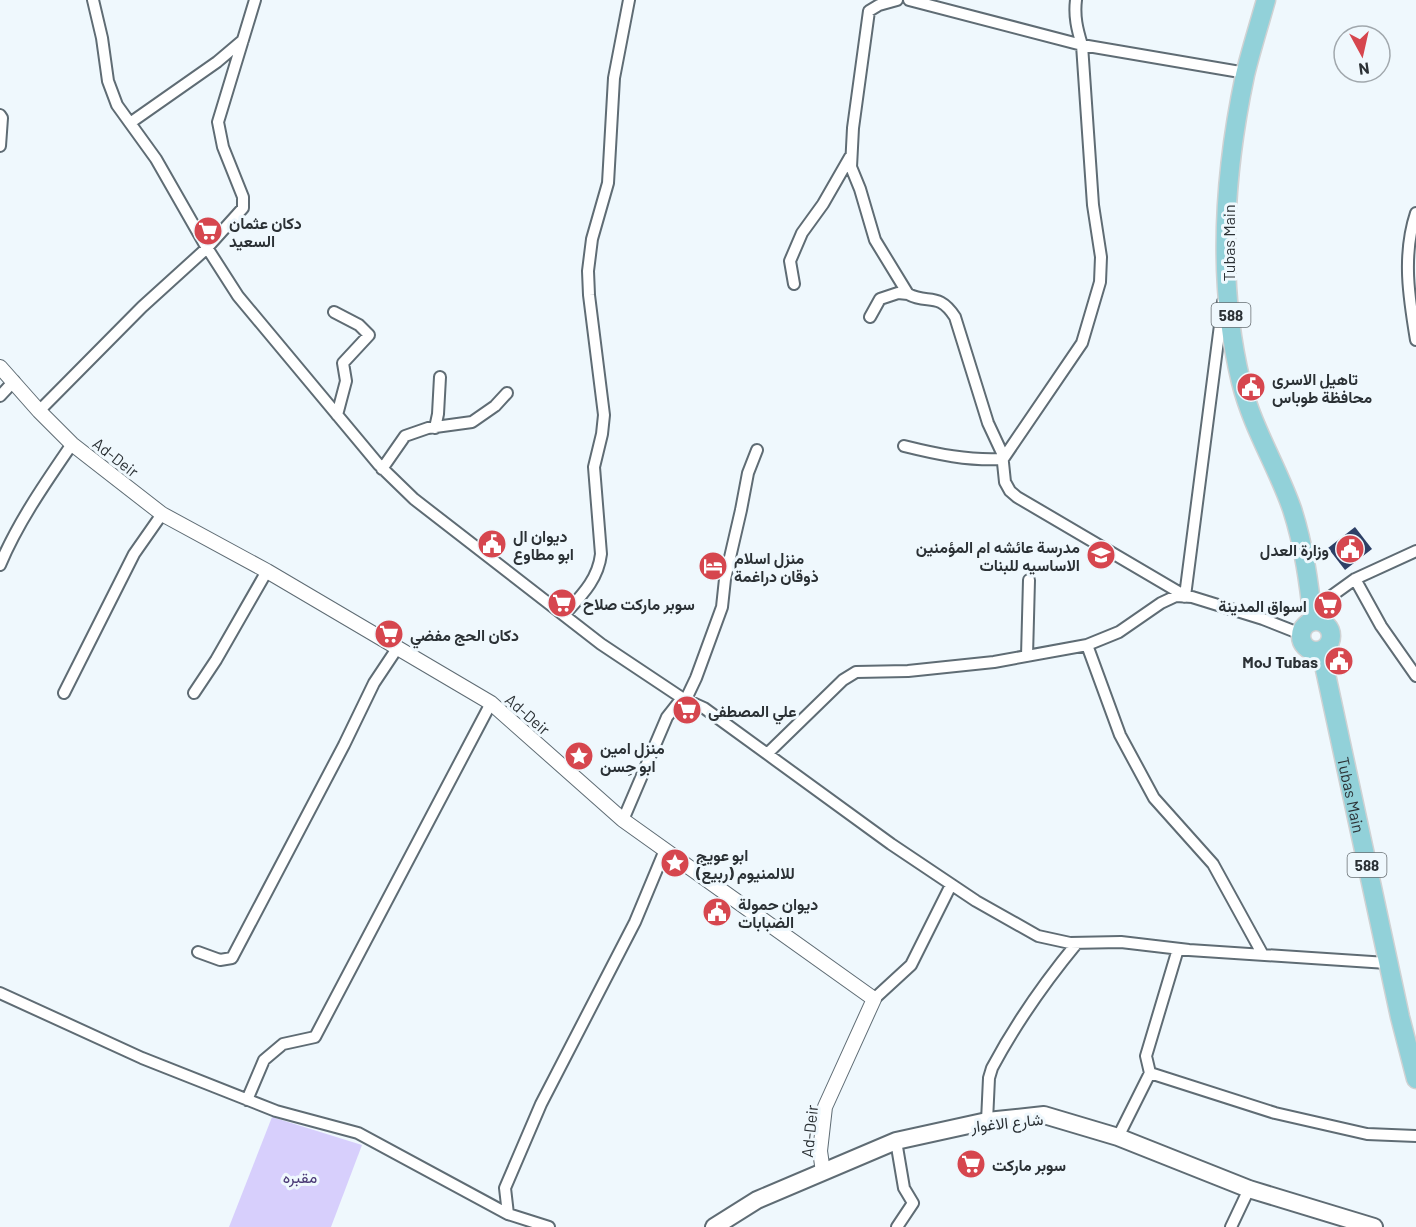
<svg xmlns="http://www.w3.org/2000/svg" width="1416" height="1227" font-family="Barlow,Vazirmatn,sans-serif">
	<style>
		.green { fill: #d7cffc }
		.building { fill: #2e4066 }
		.lines { fill: none; stroke-linecap: round; stroke-linejoin: round }
		.minor-casing { stroke: #5f6c74; stroke-width: 14 }
		.tertiary-casing { stroke: #5f6c74; stroke-width: 16 }
		.secondary-casing { stroke: #5f6c74; stroke-width: 20 }
		.primary-casing { stroke: #d0d2d3; stroke-width: 21 }
		.minor { stroke: #fff; stroke-width: 10 }
		.tertiary { stroke: #fff; stroke-width: 14 }
		.secondary { stroke: #fff; stroke-width: 16 }
		.primary { stroke: #92d1d9; stroke-width: 18 }
		.labels { text-anchor: middle; dominant-baseline: central; stroke-width: 6; stroke-linejoin: round; paint-order: stroke }
		.shield { fill: #eff8fd; stroke: #666d71; stroke-width: 1.5 }
		.shield-label { font-size: 15px; font-weight: bold; fill: #2b3135 }
		.poi-label { font-size: 16px; font-weight: bold; fill: #2b3135; stroke: #eff8fd; text-anchor: start }
		.street-label { font-size: 16px; fill: #2b3135; stroke: #eff8fd }
		.park-label { font-size: 16px; fill: #493875; stroke: #eff8fd }
	</style>
	<rect width="100%" height="100%" fill="#eff8fd"/>
	<path class="green" d="M272,1117L362,1145L331,1227H229Z"/>
	<path class="building" d="M1355,527L1372,549L1345,570L1328,548Z"/>
	<g class="lines">
		<g class="minor-casing">
			<path id="minor" d="M93,0L102,38L108,81L117,105L156,159L204,243L238,296L379,465L414,499L601,644L682,698L704,708L891,844L976,901L1038,936L1070,943L1121,942L1189,950L1387,963
				M897,0L879,5L869,11L853,128L851,167L860,189L875,240L908,294C928,305 938,291 955,317L988,423L1002,453L1005,482L1010,491L1017,497L1182,594L1184,597
				M909,0L1082,45L1246,73
				M0,115L2,118L0,146
				M130,123L217,62L243,40
				M1416,213C1402,255 1409,298 1416,340
				M794,284L790,261L802,233L823,204L850,157
				M334,312L359,325L369,335L343,363L346,381L337,415
				M870,317L880,299L898,293L908,294
				M0,396L14,381
				M39,411L142,307L207,248L243,208V197L223,147L218,122L255,0
				M435,428L438,414L440,377
				M904,446C936,454 969,461 1003,459L1082,343L1100,282L1101,257L1093,205L1082,45C1077,29 1074,16 1076,0
				M382,469L405,436L428,428L472,422L495,406L507,393
				M0,565C18,522 46,482 72,444
				M1355,579L1381,626L1416,676
				M1185,596L1223,302
				M1312,610L1355,579L1416,551
				M564,615C581,596 598,580 601,554L594,467L602,434L604,415L589,295L588,271L592,239L608,183L614,78L629,0
				M1087,645L1120,735L1154,798L1213,864L1263,955
				M1027,656L1029,580
				M64,693L134,554L162,514
				M194,693L216,660L267,571
				M686,699L696,678L722,607L725,579L741,510L748,473L757,450
				M768,753L843,680L856,672L908,671L994,662L1087,645L1119,632L1161,603L1176,596L1192,597L1263,619L1301,634
				M623,820L667,717L682,698
				M1178,949L1146,1056L1150,1073L1275,1113L1367,1134L1416,1136
				M198,952L220,960L232,958L344,745L374,683L398,647
				M0,993L142,1058L276,1111L358,1133L508,1214
				M874,999L911,965L951,885
				M247,1100L264,1060L283,1044L315,1037L491,703
				M987,1121L989,1078L992,1068C1016,1023 1044,983 1077,943
				M1118,1137L1150,1073
				M896,1141L904,1188L913,1203L897,1227
				M549,1227L508,1214L505,1188L541,1104L635,922L665,850
				M1231,1227L1249,1189"/>
		</g>
		<g class="tertiary-casing">
			<path id="tertiary" d="M0,367L39,411L72,444L162,514L267,571L491,703L623,820L874,999L825,1107L820,1151L823,1172"/>
		</g>
		<g class="secondary-casing">
			<path id="secondary" d="M714,1227L757,1200L896,1141L987,1121L1044,1115L1118,1137L1249,1189L1374,1227"/>
		</g>
		<g class="primary-casing">
			<g id="primary">
				<path d="M1266,0C1259,25 1251,50 1245,75C1224,174 1217,283 1241,382C1252,427 1277,466 1292,509C1304,546 1309,583 1313,621"/>
				<circle cx="1316" cy="636" r="15"/>
				<path id="s1" d="M1321,651L1400,1017L1416,1079"/>
			</g>
		</g>
		<use href="#minor" class="minor"/>
		<use href="#tertiary" class="tertiary"/>
		<use href="#secondary" class="secondary"/>
		<use href="#primary" class="primary"/>
	</g>
	<defs>
		<g id="supermarket-disc" transform="scale(1.5)"><circle r="9.5" fill="#d6464e" stroke="#eff8fd"/><path d="M-6-5.5h2.5l.6 2H6L4.5 2H-2.5L-4.4-4H-6ZM-1.5 3.2a1.3 1.3 0 1 0 .1 0ZM3 3.2a1.3 1.3 0 1 0 .1 0Z" fill="#fff"/></g>
		<g id="civic-disc" transform="scale(1.5)"><circle r="9.5" fill="#d6464e" stroke="#eff8fd"/><path d="M-.6-6.5H3V-4.5H.6V-3L4-1V1h2V6H-6V1h2V-1L-.6-3ZM-1.2 2.5V6h2.4V2.5Z" fill="#fff"/></g>
		<g id="school-disc" transform="scale(1.5)"><circle r="9.5" fill="#d6464e" stroke="#eff8fd"/><path d="M0-5L7-2L0 1L-7-2ZM-4 1L0 2.5L4 1V4Q0 6-4 4Z" fill="#fff"/></g>
		<g id="hotel-disc" transform="scale(1.5)"><circle r="9.5" fill="#d6464e" stroke="#eff8fd"/><path d="M-6-4.5h1.5V1H6V5H4.5V3h-9V5H-6ZM-4 0a1.8 1.8 0 1 1 3.6 0ZM.5 0V-2.5h3Q6-2.5 6 0Z" fill="#fff"/></g>
		<g id="sight-disc" transform="scale(1.5)"><circle r="9.5" fill="#d6464e" stroke="#eff8fd"/><path d="M0-6L1.8-2.2L6-1.7L2.9 1.2L3.7 5.4L0 3.3L-3.7 5.4L-2.9 1.2L-6-1.7L-1.8-2.2Z" fill="#fff"/></g>
	</defs>
	<g fill-rule="evenodd">
		<use href="#supermarket-disc" x="208" y="231"/>
		<use href="#civic-disc" x="1251" y="387"/>
		<use href="#civic-disc" x="492" y="544"/>
		<use href="#civic-disc" x="1350" y="549"/>
		<use href="#school-disc" x="1101" y="555"/>
		<use href="#hotel-disc" x="713" y="566"/>
		<use href="#supermarket-disc" x="562" y="603"/>
		<use href="#supermarket-disc" x="1328" y="605"/>
		<use href="#supermarket-disc" x="389" y="634"/>
		<use href="#civic-disc" x="1339" y="661"/>
		<use href="#supermarket-disc" x="687" y="710"/>
		<use href="#sight-disc" x="579" y="756"/>
		<use href="#sight-disc" x="675" y="863"/>
		<use href="#civic-disc" x="717" y="912"/>
		<use href="#supermarket-disc" x="971" y="1164"/>
	</g>
	<g class="labels">
		<g class="shield">
			<rect x="1211.5" y="303" width="39" height="24" rx="4.5"/>
			<rect x="1347.5" y="853" width="39" height="24" rx="4.5"/>
		</g>
		<g class="shield-label">
			<text x="1231" y="315">588</text>
			<text x="1367" y="865">588</text>
		</g>
		<g class="poi-label">
			<text x="229" y="222">دكان عثمان<tspan x="229" dy="18">السعيد</tspan></text>
			<text x="1272" y="378">تاهيل الاسرى<tspan x="1272" dy="18">محافظة طوباس</tspan></text>
			<text x="513" y="535">ديوان ال<tspan x="513" dy="18">ابو مطاوع</tspan></text>
			<text x="1080" y="546" text-anchor="end">مدرسة عائشه ام المؤمنين<tspan x="1080" dy="18">الاساسيه للبنات</tspan></text>
			<text x="1329" y="549" text-anchor="end">وزارة العدل</text>
			<text x="734" y="557">منزل اسلام<tspan x="734" dy="18">ذوقان دراغمة</tspan></text>
			<text x="583" y="603">سوبر ماركت صلاح</text>
			<text x="1307" y="605" text-anchor="end">اسواق المدينة</text>
			<text x="410" y="634">دكان الحج مفضي</text>
			<text x="1318" y="661" text-anchor="end">MoJ Tubas</text>
			<text x="708" y="710">علي المصطفى</text>
			<text x="600" y="747">منزل امين<tspan x="600" dy="18">ابو حِسن</tspan></text>
			<text x="696" y="854">ابو عويج<tspan x="696" dy="18">للالمنيوم (ربيع)</tspan></text>
			<text x="738" y="903">ديوان حمولة<tspan x="738" dy="18">الضبابات</tspan></text>
			<text x="992" y="1164">سوبر ماركت</text>
		</g>
		<g class="street-label">
			<text transform="translate(1228 243) rotate(-90)">Tubas Main</text>
			<text transform="translate(116 457) rotate(38)">Ad-Deir</text>
			<text transform="translate(528 714) rotate(41)">Ad-Deir</text>
			<text stroke="none"><textPath href="#s1" startOffset="147">Tubas Main</textPath></text>
			<text transform="translate(1007 1122) rotate(-6)">شارع الاغوار</text>
			<text transform="translate(809 1131) rotate(-84)">Ad-Deir</text>
		</g>
		<g class="park-label">
			<text x="300" y="1176">مقبره</text>
		</g>
	</g>
	<g transform="translate(1362 54) rotate(172)"><circle r="28" fill="#eff8fd" stroke="#a1a8ad" stroke-width="1.5"/>
	<path d="M0-4.5L10 22L0 15L-10 22Z" fill="#d6464e"/>
	<text y="-9" font-size="16" font-weight="bold" text-anchor="middle" fill="#2b3135">N</text>
	</g>
</svg>
